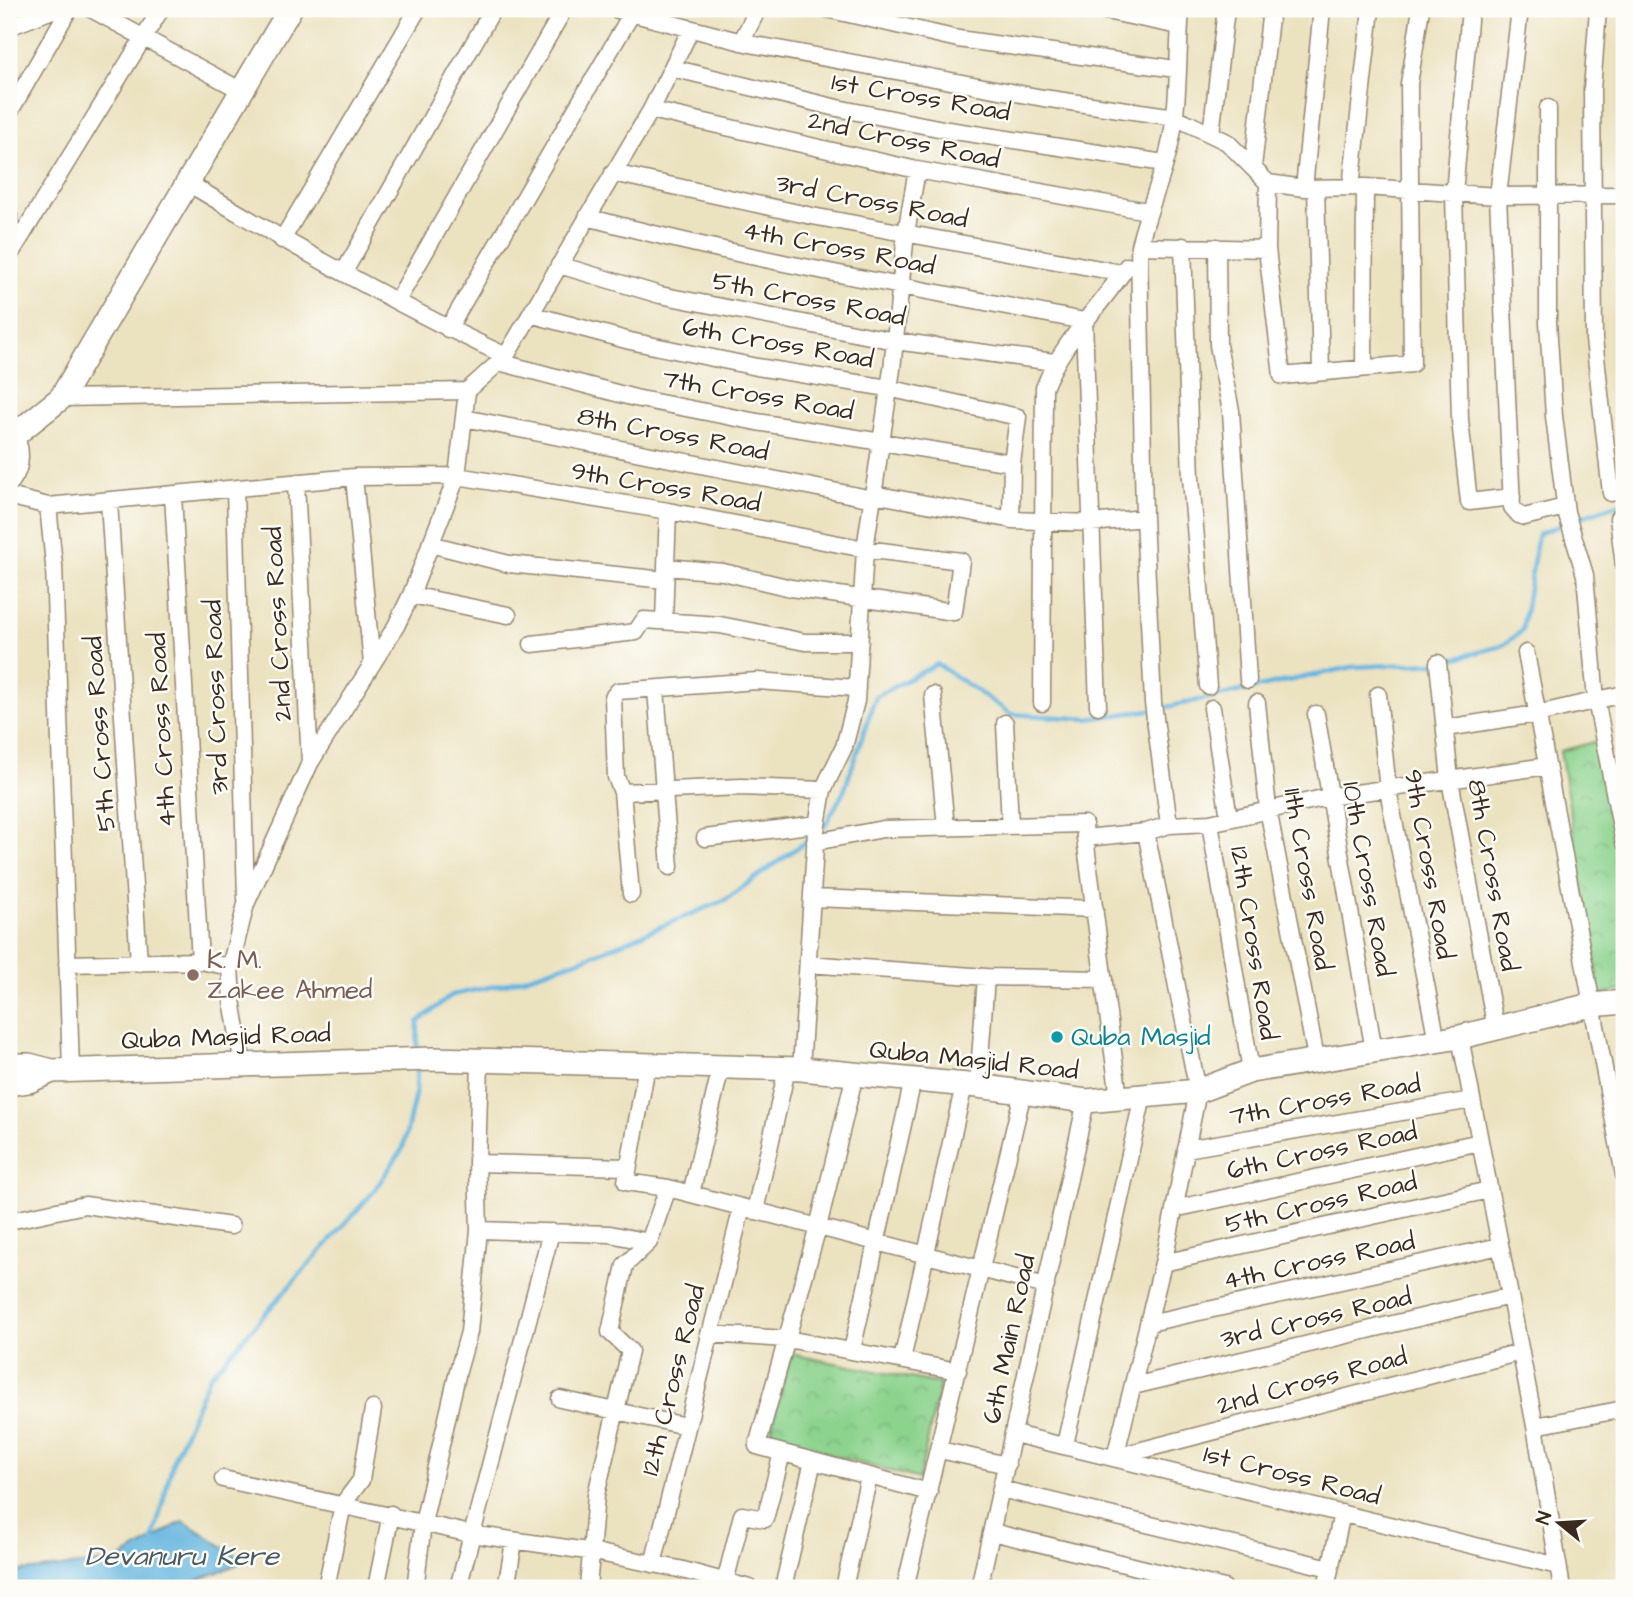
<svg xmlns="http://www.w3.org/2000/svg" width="1633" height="1597" font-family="'Architects Daughter',sans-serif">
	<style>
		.park { fill: url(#park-crowns); stroke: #647e56; stroke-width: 2 }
		.water { fill: #62b4de; stroke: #4e6f7e; stroke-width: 2 }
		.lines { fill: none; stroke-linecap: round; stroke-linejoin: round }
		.stream { stroke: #62b4de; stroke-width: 4.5 }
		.street-casing { stroke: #93866f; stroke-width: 19 }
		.secondary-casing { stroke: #93866f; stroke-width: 26 }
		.street { stroke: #fff; stroke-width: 16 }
		.secondary { stroke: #fff; stroke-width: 23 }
		.education-dot { fill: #8d6e63; stroke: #fdfcf7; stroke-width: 2.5 }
		.culture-dot { fill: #0f9aa8; stroke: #fdfcf7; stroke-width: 2.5 }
		.labels { text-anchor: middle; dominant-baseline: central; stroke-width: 5; stroke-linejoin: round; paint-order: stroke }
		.street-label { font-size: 26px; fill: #3b2a1e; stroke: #fdfcf7 }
		.education-label { font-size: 26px; fill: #785e54; stroke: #fdfcf7; text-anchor: start }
		.culture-label { font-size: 26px; fill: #0d838f; stroke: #fdfcf7; text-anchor: start }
		.water-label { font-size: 28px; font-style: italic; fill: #495a61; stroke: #fdfcf7 }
	</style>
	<defs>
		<pattern id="park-crowns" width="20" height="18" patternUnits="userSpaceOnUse" patternTransform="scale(1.75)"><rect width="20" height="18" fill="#8cd38e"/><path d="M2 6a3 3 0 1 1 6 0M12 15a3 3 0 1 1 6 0" fill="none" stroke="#7ab57a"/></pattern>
	</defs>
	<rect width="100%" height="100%" fill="#fdfcf7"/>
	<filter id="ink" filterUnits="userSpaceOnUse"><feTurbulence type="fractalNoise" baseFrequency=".0143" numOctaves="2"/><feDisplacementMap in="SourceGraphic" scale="14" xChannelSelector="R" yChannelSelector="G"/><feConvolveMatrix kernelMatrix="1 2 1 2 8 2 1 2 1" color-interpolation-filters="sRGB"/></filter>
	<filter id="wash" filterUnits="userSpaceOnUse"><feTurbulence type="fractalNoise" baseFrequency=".00686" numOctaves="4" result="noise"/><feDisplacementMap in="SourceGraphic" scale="28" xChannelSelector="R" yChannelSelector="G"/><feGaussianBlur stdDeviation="1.57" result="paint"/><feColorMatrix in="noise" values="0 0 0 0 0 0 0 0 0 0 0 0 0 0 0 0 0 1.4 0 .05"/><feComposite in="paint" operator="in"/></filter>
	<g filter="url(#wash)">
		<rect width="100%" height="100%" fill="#ebe2c0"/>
		<path class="park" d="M1598,741L1624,885V990L1600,994L1560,751Z
			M791,1354L940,1384L919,1479L769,1438Z"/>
		<path class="water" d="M183,1521L246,1561L178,1588H9V1575L13,1572L117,1561Z"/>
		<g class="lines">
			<path class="stream" d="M1572,520L1624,502
				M1158,709L1352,667L1438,663L1502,646L1522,631L1538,534L1564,524
				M824,827L844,791L876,696L937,664L1011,714L1088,719L1150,710
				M417,1053L418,1022L452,995L505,984L583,959L725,900L812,837
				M152,1544L174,1458L209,1377L374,1191L403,1148L416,1090L417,1065"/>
		</g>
	</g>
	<g filter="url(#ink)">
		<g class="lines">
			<g class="street-casing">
				<path id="street" d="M91,9L242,91
					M615,9L750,44L1043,98L1175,117L1227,142L1268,183L1304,188L1365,187L1498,196L1624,195
					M827,9L958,39L1176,69
					M1096,9L1179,26
					M1470,9L1454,194L1460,420L1469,502L1512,497
					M1520,9L1498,196L1512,507L1519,515L1524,517L1565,507
					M1598,9L1592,90L1594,339L1611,493
					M9,27L55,9
					M741,42L758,9
					M672,68L837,108L948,130L1164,163
					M1548,108V322L1554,416L1566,512L1585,575L1596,700L1624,842
					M651,110L917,170L1147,211
					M9,113L69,9
					M1211,134L1226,9
					M1253,167L1271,9
					M613,173L812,216L1122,273
					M188,183C291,245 397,305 506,356
					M1268,183L1267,249L1282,376L1412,364L1409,84L1421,9
					M1351,187L1371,9
					M1304,188L1322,9
					M1316,188L1321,371
					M9,215L11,253
					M587,217C751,261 917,288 1084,321L1098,706
					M282,240L418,9
					M1139,246L1267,249
					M1183,246L1191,478L1208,686
					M1217,247L1218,345L1231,411L1248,680
					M11,253L161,9
					M559,265L660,295L895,341L1054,362
					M344,272L493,9
					M397,301L564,9
					M530,314L630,341L757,367L888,388L1018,417L1012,463L1011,520
					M448,329L632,13
					M499,362L635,398L757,422L1012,463
					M1364,367L1365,187
					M61,398L467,391
					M464,418L873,499
					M354,477L372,664
					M296,483L310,763
					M235,489L246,899
					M873,494L1013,520L1091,523L1144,518
					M173,495L200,961
					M9,496L48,506L354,477L457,476L668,511L865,549L961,561L954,612L791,588L723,572L666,567
					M109,502L139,963
					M48,506L54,565L71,1069
					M1618,518L1624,565
					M430,544L509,564L665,580
					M411,595L508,615
					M664,620L668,511
					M532,644L636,632L644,620L720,625L805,642H860
					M1526,653L1624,1175
					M1438,663L1450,780L1496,1030
					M656,689L670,867
					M933,695L946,827
					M1378,695L1388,790L1437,1041
					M1042,703L1044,388C1063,340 1099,309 1127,266
					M1257,703L1268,809L1317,1063
					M1212,708L1229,818
					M1316,714L1374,1051
					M1005,723L1010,825
					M1446,728L1537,714L1624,694
					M823,790L741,787L622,792L616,777L613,697L618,691L757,681L857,688
					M622,792L631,894
					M1210,823L1251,1071
					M1169,825L1153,703L1144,518L1139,246C1147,213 1161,182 1169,149C1180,104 1177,55 1181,9
					M1146,832L1198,1091L1165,1255L1115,1457L1521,1352
					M705,838L817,824
					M1085,838L1119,1098
					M815,842L883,829L1084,824L1085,838L1146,832L1169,825L1210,823L1328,797L1547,766
					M813,898L1095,909
					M67,964L200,961L230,967
					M808,964L986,977L1104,979
					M1460,1037L1535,1426L1562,1588
					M243,1065L232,1000L230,967L246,904L310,763L396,626L411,595L457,476L467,391L506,356L651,110L691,29
					M647,1065L626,1182L668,1188L1046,1286
					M801,1069L816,831L823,790L844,747L856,701L865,549L892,369L906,233L917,170
					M855,1074L818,1227L757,1446L929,1492
					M978,1086L986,977
					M1186,1149L1472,1100
					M477,1163L627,1167
					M691,1194L721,1067
					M1174,1209L1480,1142
					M755,1211L787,1069
					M9,1221L85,1205L231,1226
					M479,1230L610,1234L649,1242
					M1163,1263L1489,1190
					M1149,1323L1500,1246
					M708,1334L787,1339L958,1371
					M852,1350L913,1080
					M902,1360L964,1085
					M1133,1386L1510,1296
					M560,1399L686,1426
					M1535,1426L1624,1409
					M1014,1434L1558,1566
					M1065,1445L1143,1096
					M940,1450L1007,1465
					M223,1479L471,1534L594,1552L679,1569L749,1588
					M1001,1489L1330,1568
					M992,1532L1224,1588
					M653,1564L742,1207
					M725,1582L742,1515L765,1519L782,1453
					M326,1588L343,1504L361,1480L373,1409
					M376,1588L391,1514
					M418,1588L416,1581L423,1523L458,1371L469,1332L479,1230L477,1163L480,1061
					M458,1588L551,1232
					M506,1588L514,1542
					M588,1588L596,1495L630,1351L610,1332L625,1265L649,1242L668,1188
					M783,1588L813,1461
					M844,1588L869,1476
					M905,1588L1023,1092
					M979,1588L1086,1101
					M1326,1588L1342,1513"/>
			</g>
			<g class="secondary-casing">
				<path id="secondary" d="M9,432C19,447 19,465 9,479
					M12,437L61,398L290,9
					M9,1065H29L52,1071L433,1059L801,1069L978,1086L1086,1101L1198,1091L1251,1071L1460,1037L1591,1005L1624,1002
					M9,1084L29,1081L52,1071"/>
			</g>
			<use href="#street" class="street"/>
			<use href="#secondary" class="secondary"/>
		</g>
	</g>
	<circle class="education-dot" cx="193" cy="975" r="7"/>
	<circle class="culture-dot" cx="1057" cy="1037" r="7"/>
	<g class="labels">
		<g class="street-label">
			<text transform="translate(921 97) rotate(10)">1st Cross Road</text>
			<text transform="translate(904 140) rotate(12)">2nd Cross Road</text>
			<text transform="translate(872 201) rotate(11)">3rd Cross Road</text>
			<text transform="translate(839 248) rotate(11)">4th Cross Road</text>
			<text transform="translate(809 299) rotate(11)">5th Cross Road</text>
			<text transform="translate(778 343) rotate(10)">6th Cross Road</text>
			<text transform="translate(758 395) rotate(10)">7th Cross Road</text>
			<text transform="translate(673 434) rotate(11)">8th Cross Road</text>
			<text transform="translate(666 487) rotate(10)">9th Cross Road</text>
			<text transform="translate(278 624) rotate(-93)">2nd Cross Road</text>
			<text transform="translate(216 697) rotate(-92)">3rd Cross Road</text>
			<text transform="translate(162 730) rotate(-93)">4th Cross Road</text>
			<text transform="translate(100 734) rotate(-94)">5th Cross Road</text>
			<text transform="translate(1429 864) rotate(80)">9th Cross Road</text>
			<text transform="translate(1493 875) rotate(80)">8th Cross Road</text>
			<text transform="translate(1308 879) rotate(80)">11th Cross Road</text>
			<text transform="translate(1368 879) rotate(80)">10th Cross Road</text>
			<text transform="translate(1254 943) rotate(81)">12th Cross Road</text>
			<text transform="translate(226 1037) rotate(-2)">Quba Masjid Road</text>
			<text transform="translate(974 1060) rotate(6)">Quba Masjid Road</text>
			<text transform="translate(1325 1100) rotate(-10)">7th Cross Road</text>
			<text transform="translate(1322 1151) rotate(-12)">6th Cross Road</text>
			<text transform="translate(1321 1203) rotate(-13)">5th Cross Road</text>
			<text transform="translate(1319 1261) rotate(-12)">4th Cross Road</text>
			<text transform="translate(1316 1318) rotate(-13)">3rd Cross Road</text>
			<text transform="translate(1009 1339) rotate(-78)">6th Main Road</text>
			<text transform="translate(673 1380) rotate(-76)">12th Cross Road</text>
			<text transform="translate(1312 1381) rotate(-15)">2nd Cross Road</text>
			<text transform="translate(1292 1475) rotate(14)">1st Cross Road</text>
		</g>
		<g class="education-label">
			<text x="207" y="960">K. M.<tspan x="207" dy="30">Zakee Ahmed</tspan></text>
		</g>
		<g class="culture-label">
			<text x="1071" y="1037">Quba Masjid</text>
		</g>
		<g class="water-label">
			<text x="182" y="1556">Devanuru Kere</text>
		</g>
	</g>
	<rect width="1633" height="1597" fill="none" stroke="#fdfcf7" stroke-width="35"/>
	<g transform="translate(1559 1523) rotate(288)" stroke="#fdfcf7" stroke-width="5" paint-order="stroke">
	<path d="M0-5L12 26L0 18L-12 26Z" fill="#3b2a1e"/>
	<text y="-10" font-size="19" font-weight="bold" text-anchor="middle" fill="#3b2a1e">N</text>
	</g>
</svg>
